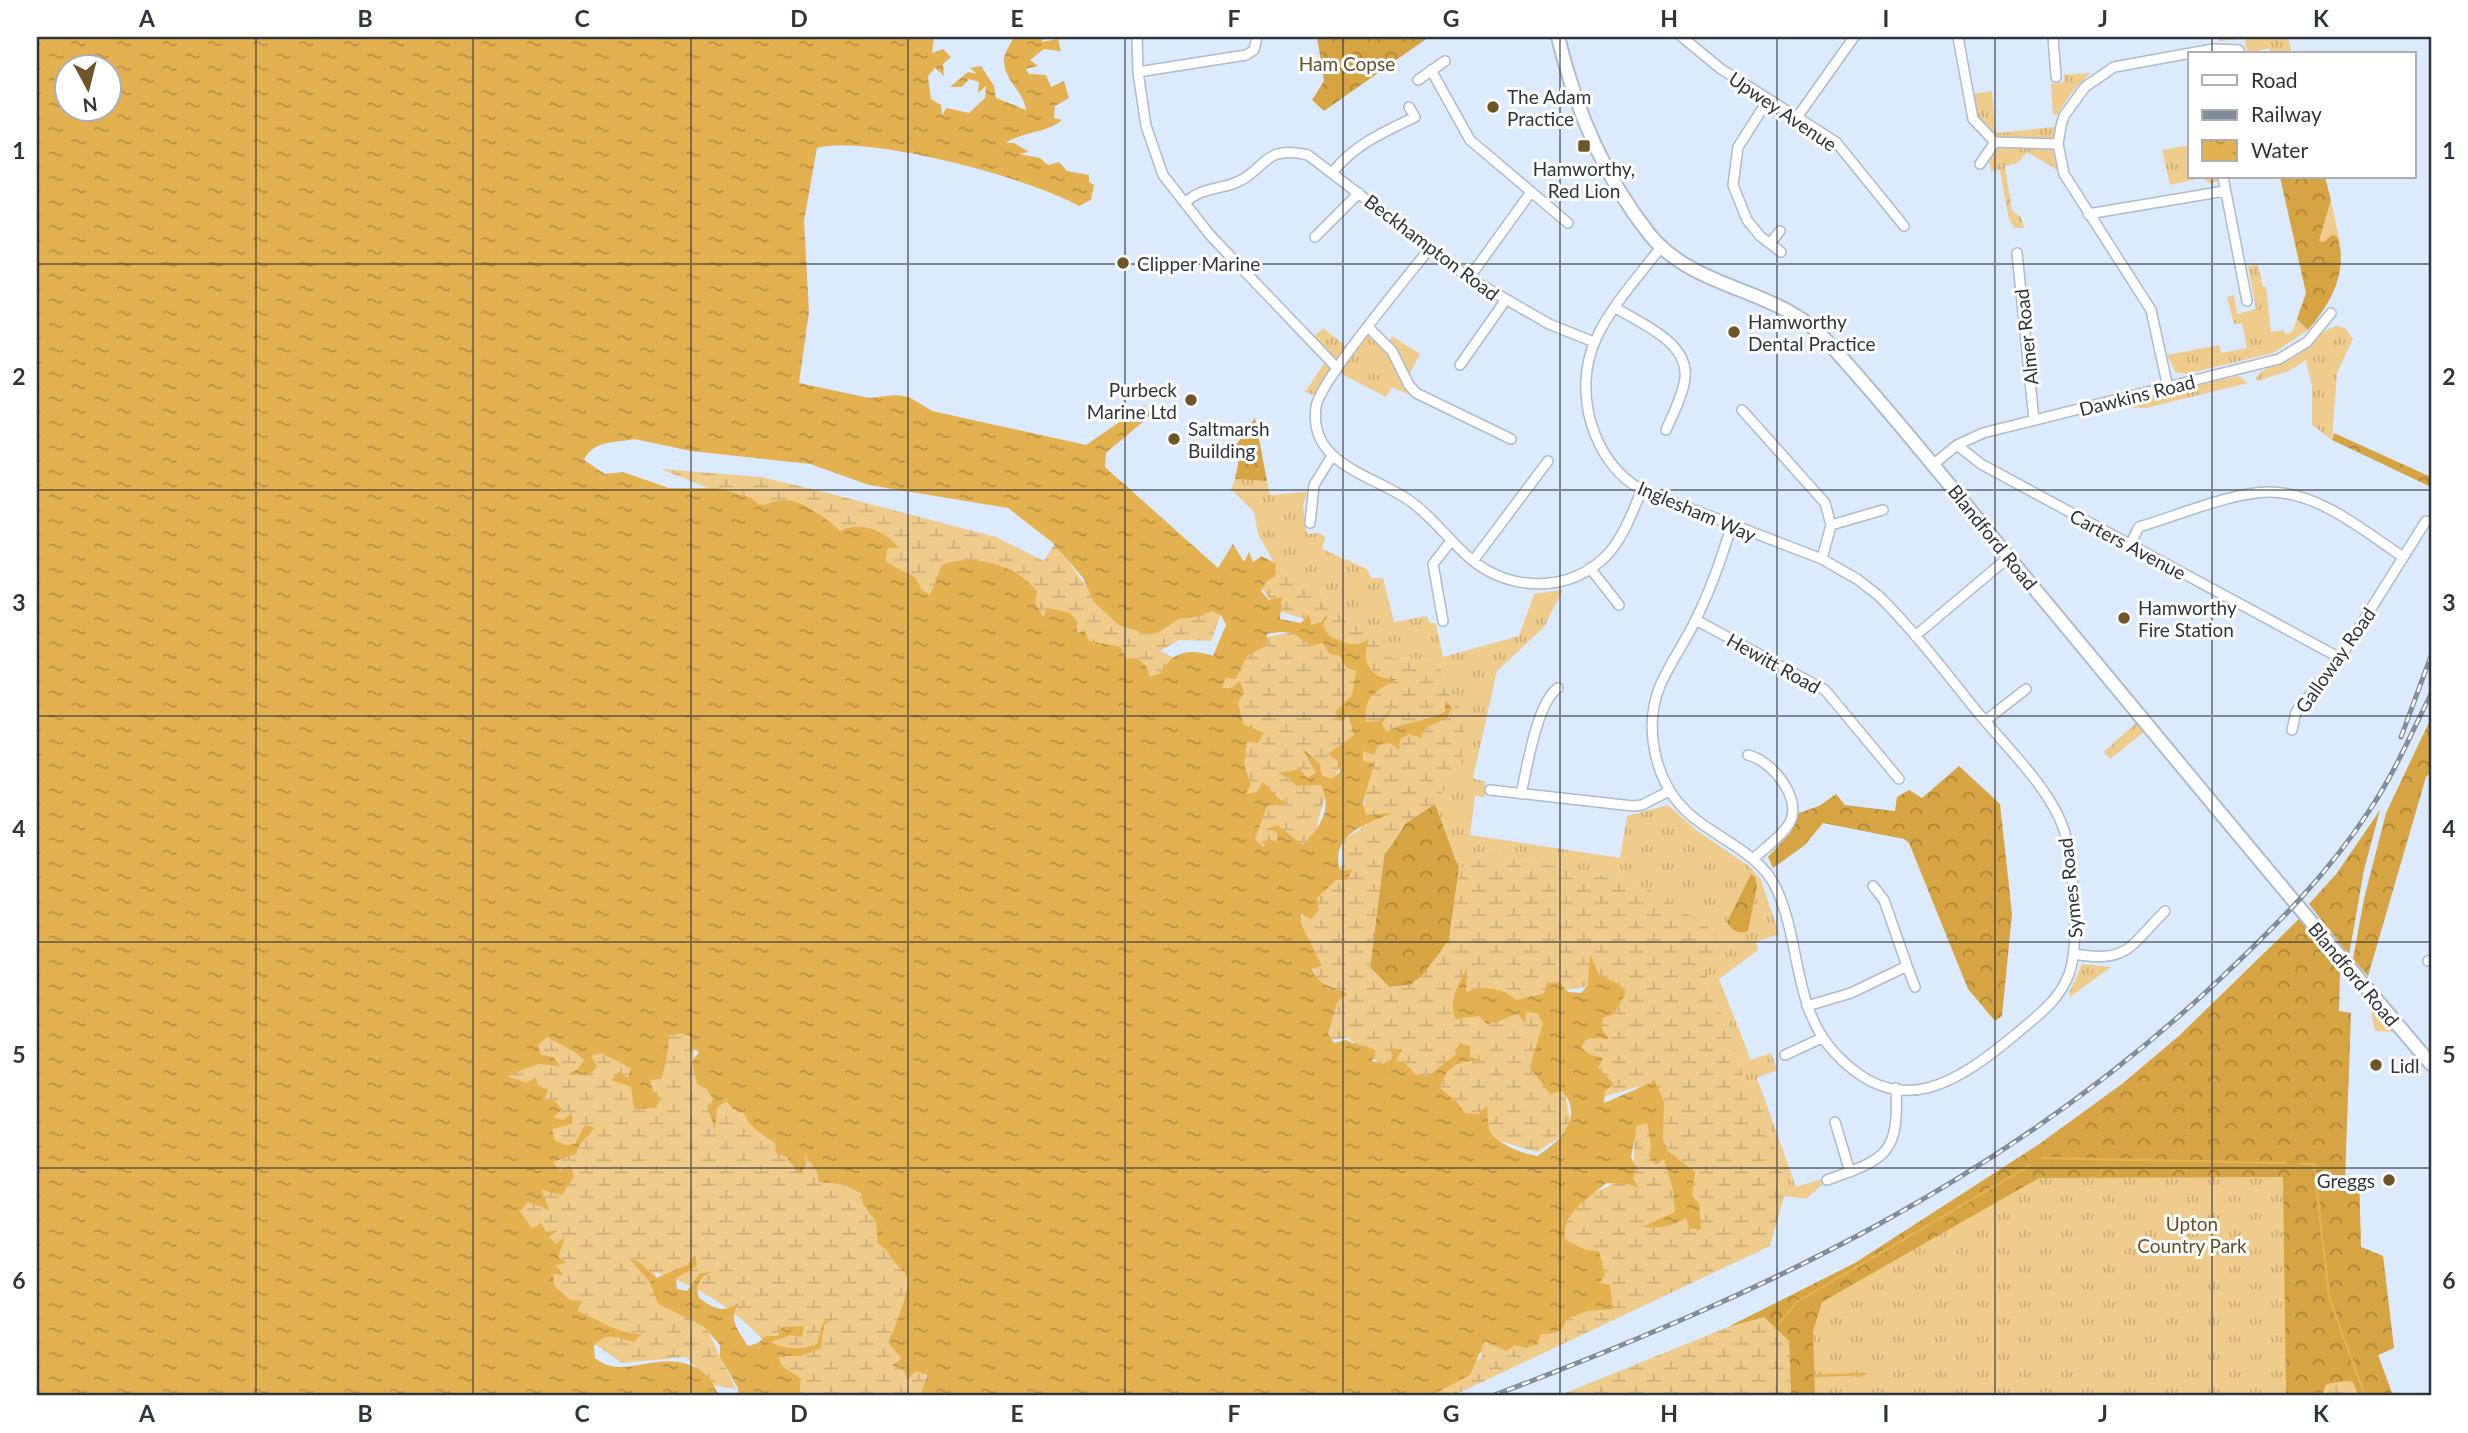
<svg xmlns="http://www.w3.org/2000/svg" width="2468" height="1433" font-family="Lato,sans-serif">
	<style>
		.grass { fill: url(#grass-tufts); fill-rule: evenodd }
		.forest { fill: url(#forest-crowns) }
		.wetland { fill: url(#wetland-marsh) }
		.water { fill: url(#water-ripples); fill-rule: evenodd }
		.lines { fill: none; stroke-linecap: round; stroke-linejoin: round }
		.stream { stroke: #e4b150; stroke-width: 2.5 }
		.street-casing { stroke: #acbbcd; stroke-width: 12 }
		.secondary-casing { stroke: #acbbcd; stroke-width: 16 }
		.street { stroke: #fff; stroke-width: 9 }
		.secondary { stroke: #fff; stroke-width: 12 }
		.rail-casing { stroke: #828d9a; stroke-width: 5 }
		.rail { stroke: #fff; stroke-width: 2.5; stroke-dasharray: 8; stroke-linecap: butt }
		.grid { fill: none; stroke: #2f353c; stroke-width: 2; stroke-opacity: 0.55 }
		.poi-dot { fill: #6e5526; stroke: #fff; stroke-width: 2.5 }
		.labels { text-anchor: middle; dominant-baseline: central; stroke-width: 6; stroke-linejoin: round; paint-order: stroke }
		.park-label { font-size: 19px; fill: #644e27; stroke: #fff }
		.poi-label { font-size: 19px; fill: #2f353c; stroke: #fff; text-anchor: start }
		.street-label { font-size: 19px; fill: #2f353c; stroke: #fff }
		.neatline { fill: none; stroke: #2f353c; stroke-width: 2.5 }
		.grid-label { font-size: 23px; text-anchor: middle; font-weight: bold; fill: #2f353c }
	</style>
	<defs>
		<pattern id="grass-tufts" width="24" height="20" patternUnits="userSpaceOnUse" patternTransform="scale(1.75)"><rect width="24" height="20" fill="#efcb8c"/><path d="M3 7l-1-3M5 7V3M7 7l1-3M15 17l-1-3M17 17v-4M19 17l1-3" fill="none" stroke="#cdaf7a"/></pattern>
		<pattern id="forest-crowns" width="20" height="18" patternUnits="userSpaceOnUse" patternTransform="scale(1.75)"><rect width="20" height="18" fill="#d6a442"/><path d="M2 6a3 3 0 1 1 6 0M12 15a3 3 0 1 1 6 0" fill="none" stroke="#ae8638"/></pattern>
		<pattern id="wetland-marsh" width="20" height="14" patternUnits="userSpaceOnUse" patternTransform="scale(1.75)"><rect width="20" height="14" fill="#efcb8c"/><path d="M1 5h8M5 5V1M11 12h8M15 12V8" fill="none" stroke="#cdaf7a"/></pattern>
		<pattern id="water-ripples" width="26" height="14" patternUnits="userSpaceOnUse" patternTransform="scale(1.75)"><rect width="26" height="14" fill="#e4b150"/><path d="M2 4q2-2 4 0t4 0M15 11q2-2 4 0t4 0" fill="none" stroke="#b99144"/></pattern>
	</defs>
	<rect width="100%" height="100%" fill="#dbeafd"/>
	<path class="grass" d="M2219,37H2288L2292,54H2271L2269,48L2247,54L2245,39L2219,41Z
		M2090,73L2071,93L2057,115H2053L2051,84L2064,82V75Z
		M1992,91L1995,130L1999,133L2061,126L2064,174L2027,152L2018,163L2005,166L2012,211L2021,217L2024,228H2015L2009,220L2000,170L1991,171L1988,152L1995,142L1973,119L1967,95Z
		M2190,145V177H2219L2217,181L2211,184L2202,178L2170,185L2162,150Z
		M2331,200L2341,248L2338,239L2319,242Z
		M2258,265L2263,287H2266L2271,332L2284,330L2285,334L2292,332L2297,319L2308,330L2273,353L2186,374L2175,372L2167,355L2219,345L2221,353L2247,348L2242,323L2234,324L2227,297L2234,295L2237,314L2256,309L2248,266Z
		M2337,326L2345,328L2353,339L2337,373L2332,440L2312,425V386L2306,360L2289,371L2257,381L2256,377C2262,367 2285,363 2296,356C2310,346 2319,330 2337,326Z
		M1323,328L1351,350L1369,328L1388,344L1392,336L1420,354L1406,380L1416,393L1412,396L1392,387L1386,397L1336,371L1320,397L1305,392L1328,358L1311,340Z
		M2238,376L2248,383L2146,408L2120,407L2119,403Z
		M1235,479L1267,481L1270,495L1307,492L1303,506L1307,534L1319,533L1325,537L1322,549L1367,569L1371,578H1383L1394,622L1427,616L1429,622L1436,624L1443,657L1519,636L1534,594L1563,590L1544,627L1497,671L1473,778L1485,782V797L1475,796L1470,835L1620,858L1627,816L1668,805L1696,830L1750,867L1761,880L1779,934L1756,942L1758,950L1719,979L1751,1060L1771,1053L1777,1070L1757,1078L1796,1187L1822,1179L1824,1183L1806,1199L1784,1196L1781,1165L1763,1111L1744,1079L1728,1023L1712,999L1706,983L1708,968L1719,942L1652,891L1626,880L1492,854L1459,869L1435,804L1460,764L1451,699L1438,660L1392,658L1339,605L1285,574L1276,566L1258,534L1254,512L1231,489ZM1751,874L1748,931C1738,935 1733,929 1727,922Z
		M2137,722L2144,732L2110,759L2104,752Z
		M2301,917L2340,963L2339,1011L2351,1013L2345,1178L2359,1179L2361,1247L2383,1256L2394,1348L2378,1355L2393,1396H1791L1789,1341L1764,1317L1728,1327L1855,1263L2038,1145L2122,1084L2179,1036Z
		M2082,964L2111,967L2070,997L2069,994Z
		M2366,987L2403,1032L2375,1031Z"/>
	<path class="forest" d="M1317,37H1429L1324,111L1312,100L1324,81Z
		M2280,177H2325L2331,200L2319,241L2324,242L2332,235L2338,239C2348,273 2330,305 2308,330L2297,319L2306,293Z
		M1255,418L1267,481L1235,479L1239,459L1234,448Z
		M2334,433L2431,477V487L2332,440Z
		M2431,718V772L2426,777L2368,976L2353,959L2364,899L2386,813Z
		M1959,766L2000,804L2012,914L2002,1016L1995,1021L1968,989L1909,843L1904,839L1823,823L1805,845L1773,868L1768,857L1791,832L1799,813L1819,806L1836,794L1845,805L1895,811L1897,797L1909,790L1922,798Z
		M1435,804L1459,869L1449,940L1423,975L1410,985L1389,987L1370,967L1384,856L1406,823Z
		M2380,810L2364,870L2349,955L2309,904L2337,873Z
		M1751,874L1755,877L1757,886L1748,931C1740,935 1731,930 1727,922Z
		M2301,917L2340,963L2339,1011L2351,1013L2345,1178L2359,1179L2361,1247L2383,1256L2394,1348L2378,1355L2393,1396H2286L2283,1177L2039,1178L1822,1302L1813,1331L1815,1396H1791L1789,1341L1764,1318L1728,1327L1855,1263L2038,1145L2122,1084L2179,1036Z"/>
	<path class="wetland" d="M661,469L761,477L824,492L996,537L1044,561L1055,543L1082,581L1125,623L1204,602L1222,612L1211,641L1179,640L1160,651L1218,679L1266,637L1300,631L1307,620L1279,611L1256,581L1276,566L1285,574L1339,605L1392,658L1438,660L1451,699L1460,707L1466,745L1460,765L1435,804L1406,823L1384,856L1370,967L1389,987L1410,985L1423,975L1449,940L1459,869L1492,854L1626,880L1652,891L1709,928L1719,942L1708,968L1706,983L1712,999L1728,1023L1744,1079L1763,1111L1781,1165L1784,1196L1770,1246L1463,1391L1448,1396H1427L1482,1357L1468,1316L1569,1205L1634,1174V1135L1644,1114L1639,1086L1604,1097L1596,1066L1579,1046L1604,977L1585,987L1531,995L1549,1014L1572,1129L1537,1152L1483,1136L1417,1077L1380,1064L1348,1038L1327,1040L1317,1009L1339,990L1317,981L1300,920L1343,864L1342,840L1361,829L1366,793L1364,759L1342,763L1327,790L1316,828L1298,870L1269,894L718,492Z
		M676,1001L691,1033L697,1073L822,1140L907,1244L927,1350L923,1396H798C790,1382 784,1366 774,1353C745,1315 699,1285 654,1272L667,1302L703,1321L736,1389L712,1385L686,1357L622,1363L560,1320L427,1068Z
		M1764,1317L1789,1341L1791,1396H1558L1728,1327Z
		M2352,1380L2359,1396H2322L2326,1384Z"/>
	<path class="water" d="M37,37H934L932,53L943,49L951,57L943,64L944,76L935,68L928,76L931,99L941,105L942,116L946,108L969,113L985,98L986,86L978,93L979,82L969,79L962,87H950L968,72L977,74L970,68L981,66L994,86L996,98L1026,110C1024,91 1002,79 1004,58C1005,52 1011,43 1014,37H1044L1041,42L1058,39L1061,51L1044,49L1030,60L1038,66L1026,69L1029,74L1046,75L1051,87L1064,81L1069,98L1055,106L1054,118L1062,120C1048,133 1023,131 1006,143H1014L1029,152L1019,154L1040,158L1048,165L1059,162L1067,171L1089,175V182L1094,185L1091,200L1079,206C1033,179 866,134 817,148L804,221L809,312L799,383L869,398L896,395L909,397L932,411L1086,445L1144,405L1151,415L1106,453L1105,467L1218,568L1233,544L1244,562L1249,552L1253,562L1262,556L1276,564L1275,576L1266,582L1261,591L1269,600L1282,597L1280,619L1301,623L1309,614L1311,625L1321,622L1328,614L1323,625L1328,635C1342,643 1355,649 1369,639C1360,664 1371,680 1397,679C1376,691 1364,695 1366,722L1379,721L1395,705L1382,723L1386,733C1402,721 1426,722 1445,712V700L1452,708L1447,718L1425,728L1421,738L1410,734L1400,739L1399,750L1390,743L1378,745L1374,755L1363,751V761L1374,763L1363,803L1366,815L1393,813C1365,823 1330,835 1340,870H1352L1347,880H1336L1317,898L1319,910L1311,919L1301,914V924L1322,966L1312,969C1320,988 1332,985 1348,994L1337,1002L1328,1034L1334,1043L1346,1040C1356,1046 1366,1044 1376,1051L1372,1061L1383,1064L1392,1059L1391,1048L1402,1050L1396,1060L1406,1064L1415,1074L1428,1076L1455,1055L1459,1044L1470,1046V1057L1482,1060C1457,1062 1448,1063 1440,1088L1457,1102L1465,1113L1479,1114L1487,1106C1488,1113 1487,1123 1489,1129C1493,1143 1524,1154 1537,1156C1560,1142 1585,1117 1562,1091L1550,1094L1530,1067L1543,1023L1537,1013L1526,1012L1525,1023L1518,1014C1506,1017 1499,1023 1487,1024L1479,1016L1455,1019C1449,999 1458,985 1467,968L1466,992C1484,986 1502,987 1516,1000L1544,993L1547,983L1559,982L1568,992L1581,993L1588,985L1590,954L1599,975L1619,984L1626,993L1614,1014L1603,1018L1602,1029L1609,1039L1587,1038L1581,1048L1591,1055L1603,1058L1598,1068L1614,1084L1605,1091L1604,1103L1655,1081L1664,1102L1663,1140L1668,1151L1695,1172L1692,1195L1699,1204L1701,1230L1689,1228L1686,1218C1674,1226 1657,1229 1642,1227L1675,1212L1673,1190L1664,1159L1656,1165L1649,1157L1651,1145L1647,1123L1637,1126L1631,1157L1636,1167L1633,1179L1639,1188L1628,1184L1606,1183C1588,1200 1561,1212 1565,1240L1586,1250L1599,1251L1605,1274L1600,1283L1610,1285L1613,1309L1587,1311L1567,1319L1562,1329L1551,1334H1541L1537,1344L1526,1348L1515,1345L1506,1351L1485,1341L1470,1375L1430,1396H920L927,1375L916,1371L908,1379L903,1369L892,1365L902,1359L888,1342C894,1331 911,1288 907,1278C905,1271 897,1266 893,1260C888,1252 887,1249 878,1244L876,1222L863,1204L861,1193L842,1184L819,1182L817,1172L805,1155L806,1165L800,1174L786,1157L776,1153L775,1142C762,1136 749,1126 744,1113L733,1109L726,1101L717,1108L715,1129L708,1109L713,1099L707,1089L697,1084L692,1062L699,1052L690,1047V1036L680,1033L668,1036C670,1047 665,1067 661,1079L650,1080L653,1090L660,1098L656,1108L634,1109L631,1087L611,1080L619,1072L628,1078L631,1068L601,1053L591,1056L597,1066L590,1074L568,1075L578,1069L584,1060C575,1050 559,1044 547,1037L538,1045L541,1055L553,1057L560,1066L538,1064L507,1076L526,1083L536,1077L538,1087L549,1089L544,1099L555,1101L562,1110L553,1117L563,1120L572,1113V1124L552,1129L555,1140L565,1145L575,1144L585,1125L595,1128L580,1144L576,1154L553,1162L560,1171L570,1165L574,1176L562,1195L542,1190L549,1210L528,1202L520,1211L532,1229L541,1223L546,1232L557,1231L549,1237L556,1244L565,1237L558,1257L567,1262L556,1266L564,1275L553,1274L554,1285L570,1300L582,1301L577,1311C600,1320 616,1334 642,1334L634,1342C617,1338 606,1331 594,1346L595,1358C626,1384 665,1342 705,1374C714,1380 714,1389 720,1396H37ZM66,66H108V108H66ZM634,439L691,451L810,464L869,485L1008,508L1053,543L1083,578L1094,602L1110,617L1119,625L1146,634L1157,633L1179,619L1201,616L1211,611L1221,615L1226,625L1213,656C1190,648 1172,651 1161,673L1150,677L1146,666L1137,658L1126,659L1121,647L1089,641L1084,630L1075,635L1078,622L1070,613L1048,608L1043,617L1035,603L1037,592C1018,565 973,553 942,565L930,595L921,589L916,578L886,562L887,548H899C883,530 863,521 840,531C829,520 800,499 784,500C777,500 768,504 761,506L751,498L718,488H669L623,472L605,474L584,460C593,440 615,443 634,439ZM1281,632L1293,633L1311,646L1323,643L1329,653L1340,656L1346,667L1356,671L1352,695L1335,712L1340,722L1348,715L1354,735L1328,754L1338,761L1340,772L1331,779L1321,775L1320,764L1302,748L1316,773L1307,778L1300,769L1278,773L1289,778L1296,786L1321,785C1333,809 1320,827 1303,845L1277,825L1266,829L1277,832V843L1268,838L1263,847L1255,839L1267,806L1289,804L1279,799L1263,782L1257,792L1246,794L1251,785L1244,764L1247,742L1258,743L1264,733L1243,724L1238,702L1244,693L1240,681L1232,688H1222L1226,678L1236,679L1247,656L1267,645V634Z
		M695,1255L697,1266L676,1278L677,1289L687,1291L700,1273L712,1272L702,1277L697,1287L699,1298C713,1308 724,1314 738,1303C729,1321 737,1329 748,1346L758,1343L766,1336H777L782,1327L804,1326L802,1337L791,1335L771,1342C786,1350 802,1350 817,1344L823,1322L833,1318L824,1325L821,1348L801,1356H778L782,1366L801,1379L799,1396H738V1388L720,1357V1345L703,1326L658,1304L650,1282L629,1258L639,1262L656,1278L687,1265Z"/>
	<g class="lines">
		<path class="stream" d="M2042,1158L2285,1163
			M2301,1164H2314L2329,1297L2365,1396
			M1775,1328L1797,1302L2029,1166
			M1814,1376L1865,1374"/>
		<g class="street-casing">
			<path id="street" d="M1137,37L1138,72L1146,126L1163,175L1210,235L1337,368
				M1682,37L1721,69L1836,142L1904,226
				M1958,37L1973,119L1995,142L2058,144
				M2053,37L2056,77
				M1431,70L1470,140L1568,223
				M1138,72L1246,55L1254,50L1257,37
				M1418,80L1445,61
				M1768,100L1738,147L1733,185L1747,220L1760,236L1781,252
				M1798,116L1854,37
				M1980,164L1995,142
				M1333,172C1355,144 1384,132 1415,117L1409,107
				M2223,177L2247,301
				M1185,203C1200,188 1216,190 1235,183C1266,171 1262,144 1308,155L1469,278L1549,324L1594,342
				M2088,214L2225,191
				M1315,237L1359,193
				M1771,242L1780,231
				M1661,247C1639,276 1611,306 1596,339C1572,390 1592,463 1642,490L1822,559L1857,579L1879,596C1915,632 1947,674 1979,714C2006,746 2055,794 2065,834C2073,866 2080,945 2069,974C2059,1001 2037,1016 2016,1034C1958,1082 1900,1123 1835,1053C1793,1009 1801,943 1777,890C1760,851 1715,839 1686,811C1655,781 1643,727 1660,686C1670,662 1687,640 1698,615C1712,586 1722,557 1731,527
				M1430,248C1409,275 1319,382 1316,407C1308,465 1374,475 1410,501C1433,517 1450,542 1472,560C1511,592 1570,593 1607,555C1624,537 1632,512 1642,490
				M2017,253L2034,420
				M1469,278L1531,192
				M1616,308C1641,324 1689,342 1685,378C1683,395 1673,414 1666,430
				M1369,328L1392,351L1409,385L1416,393L1511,439
				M1460,365L1505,301
				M2168,388L2151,310L2064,174L2058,144L2061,126L2064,116L2085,87L2114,67L2213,49L2239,50
				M1742,410L1825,503L1831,525L1883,510
				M1957,445L1981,464L2340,658
				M1934,464L1957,445L1983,433L2279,359L2307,342L2331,313
				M1310,523L1314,485L1332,456
				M2130,545L2139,527C2176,516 2233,492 2269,492C2319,492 2364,531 2403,557
				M1822,559L1831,525
				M1473,561L1548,461
				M1590,568L1619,605
				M1696,620L1825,690L1899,779
				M1443,621L1433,564L1451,541
				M1915,636L2009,557
				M1985,721L2026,689
				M2292,730L2296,712L2340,658L2426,521
				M1748,755C1771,760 1804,799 1789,824C1781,837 1765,848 1753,859
				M1490,790L1633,806L1642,805L1669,791
				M1521,794C1527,768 1537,702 1558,688
				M2075,954C2128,964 2131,945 2165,911
				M2428,961L2431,960
				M1907,966L1915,987
				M1807,1006L1851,993L1907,966L1884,900L1873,886
				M1785,1055L1822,1038
				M1835,1122L1850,1172
				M1827,1180C1887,1159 1899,1154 1896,1088"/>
		</g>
		<g class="secondary-casing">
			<path id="secondary" d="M1558,37C1575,108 1604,177 1650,235C1696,291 1779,288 1826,340C1898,420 1965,504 2034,588C2166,747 2297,907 2431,1064"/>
		</g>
		<use href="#street" class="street"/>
		<use href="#secondary" class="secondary"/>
		<g class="rail-casing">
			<path id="rail" d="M2401,737L2431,656
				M1492,1396C1765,1293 2006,1181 2221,978C2275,927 2328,874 2369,811C2394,774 2411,734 2431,694"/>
		</g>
		<use href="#rail" class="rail"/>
	</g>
	<path class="grid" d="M256,37V1396M473,37V1396M691,37V1396M908,37V1396M1125,37V1396M1343,37V1396M1560,37V1396M1777,37V1396M1995,37V1396M2212,37V54M2212,177V1396M37,264H2431M37,490H2431M37,716H2431M37,942H2431M37,1168H2431"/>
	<g class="poi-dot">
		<circle cx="1493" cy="107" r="7"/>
		<rect x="1577" y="139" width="14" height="14" rx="3.5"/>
		<circle cx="1123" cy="263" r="7"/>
		<circle cx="1734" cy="332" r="7"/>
		<circle cx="1191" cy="400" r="7"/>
		<circle cx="1174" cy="439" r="7"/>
		<circle cx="2124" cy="618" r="7"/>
		<circle cx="2376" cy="1065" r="7"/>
		<circle cx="2389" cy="1180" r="7"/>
	</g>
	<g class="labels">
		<g class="park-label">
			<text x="1347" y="63">Ham Copse</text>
			<text x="2192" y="1223">Upton<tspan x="2192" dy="22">Country Park</tspan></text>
		</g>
		<g class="poi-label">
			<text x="1507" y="96">The Adam<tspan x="1507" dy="22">Practice</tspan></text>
			<text x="1584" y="168" text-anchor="middle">Hamworthy,<tspan x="1584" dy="22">Red Lion</tspan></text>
			<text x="1137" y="263">Clipper Marine</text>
			<text x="1748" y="321">Hamworthy<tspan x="1748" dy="22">Dental Practice</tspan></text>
			<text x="1177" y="389" text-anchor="end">Purbeck<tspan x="1177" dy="22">Marine Ltd</tspan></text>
			<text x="1188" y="428">Saltmarsh<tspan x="1188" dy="22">Building</tspan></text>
			<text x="2138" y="607">Hamworthy<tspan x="2138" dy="22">Fire Station</tspan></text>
			<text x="2390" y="1065">Lidl</text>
			<text x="2375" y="1180" text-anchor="end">Greggs</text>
		</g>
		<g class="street-label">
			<text transform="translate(1783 111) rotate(34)">Upwey Avenue</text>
			<text transform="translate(1432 247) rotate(37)">Beckhampton Road</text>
			<text transform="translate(2026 337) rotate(-96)">Almer Road</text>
			<text transform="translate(2137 395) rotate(-14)">Dawkins Road</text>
			<text transform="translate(1697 511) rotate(23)">Inglesham Way</text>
			<text transform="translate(1993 537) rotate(51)">Blandford Road</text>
			<text transform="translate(2128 544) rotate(28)">Carters Avenue</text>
			<text transform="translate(2335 660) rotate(-55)">Galloway Road</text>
			<text transform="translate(1774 663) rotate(29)">Hewitt Road</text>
			<text transform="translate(2070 888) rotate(-96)">Symes Road</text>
			<text transform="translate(2354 974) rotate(50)">Blandford Road</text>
		</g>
	</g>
	<rect width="2468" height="1433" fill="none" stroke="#ffffff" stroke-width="77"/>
	<rect x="2188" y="52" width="228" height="126" fill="#ffffff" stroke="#acaeb1" stroke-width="2"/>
	<rect x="2202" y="75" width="35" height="10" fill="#ffffff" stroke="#acaeb1" stroke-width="2"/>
	<text x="2251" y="88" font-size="21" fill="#2f353c">Road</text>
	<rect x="2202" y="110" width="35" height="10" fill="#828d9a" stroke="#acaeb1" stroke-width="2"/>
	<text x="2251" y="122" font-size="21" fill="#2f353c">Railway</text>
	<rect x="2202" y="140" width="35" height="21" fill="url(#water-ripples)" stroke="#acaeb1" stroke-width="2"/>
	<text x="2251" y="158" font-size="21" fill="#2f353c">Water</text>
	<g transform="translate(88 88) rotate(173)"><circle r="33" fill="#ffffff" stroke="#acaeb1" stroke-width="2"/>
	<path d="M0-5L12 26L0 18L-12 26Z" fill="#6e5526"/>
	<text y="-10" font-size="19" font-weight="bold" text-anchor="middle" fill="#2f353c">N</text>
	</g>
	<rect x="38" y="38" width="2392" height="1356" class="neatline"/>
	<g class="grid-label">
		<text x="147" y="27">A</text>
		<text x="365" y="27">B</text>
		<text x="582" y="27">C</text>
		<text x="799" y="27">D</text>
		<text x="1017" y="27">E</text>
		<text x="1234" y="27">F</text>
		<text x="1451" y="27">G</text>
		<text x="1669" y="27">H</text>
		<text x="1886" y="27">I</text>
		<text x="2103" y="27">J</text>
		<text x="2321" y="27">K</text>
		<text x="19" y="159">1</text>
		<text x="2449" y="159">1</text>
		<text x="19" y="385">2</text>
		<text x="2449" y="385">2</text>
		<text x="19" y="611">3</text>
		<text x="2449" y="611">3</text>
		<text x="19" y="837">4</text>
		<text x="2449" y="837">4</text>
		<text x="19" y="1063">5</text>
		<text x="2449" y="1063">5</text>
		<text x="19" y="1289">6</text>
		<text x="2449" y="1289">6</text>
		<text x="147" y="1422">A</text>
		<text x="365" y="1422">B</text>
		<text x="582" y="1422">C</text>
		<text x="799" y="1422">D</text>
		<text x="1017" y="1422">E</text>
		<text x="1234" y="1422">F</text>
		<text x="1451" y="1422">G</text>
		<text x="1669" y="1422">H</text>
		<text x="1886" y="1422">I</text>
		<text x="2103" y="1422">J</text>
		<text x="2321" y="1422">K</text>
	</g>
</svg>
